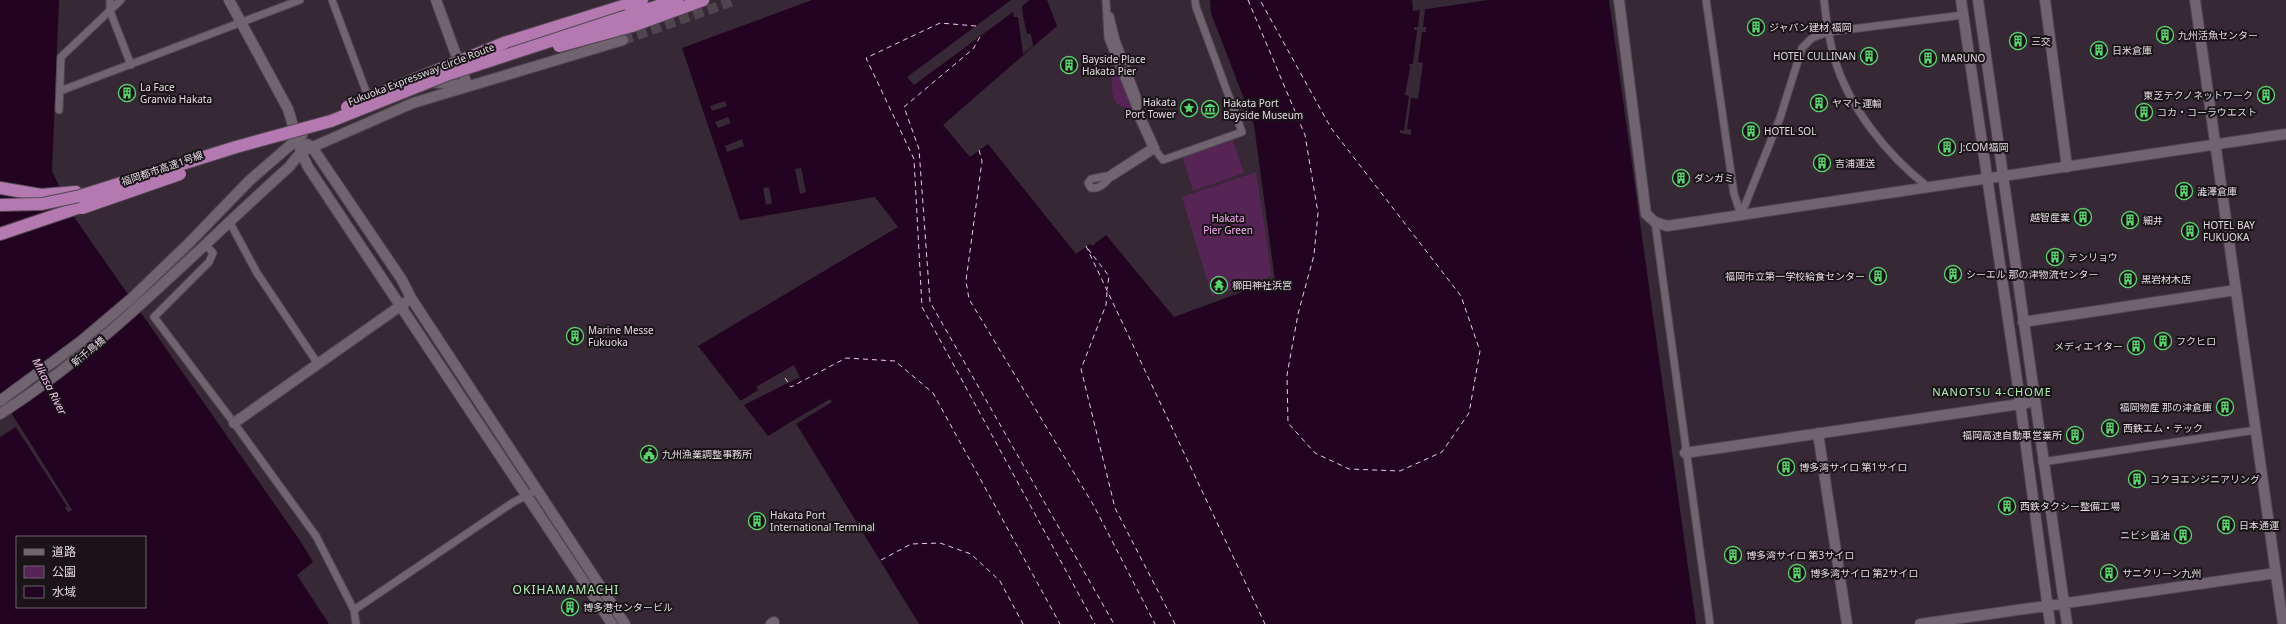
<svg xmlns="http://www.w3.org/2000/svg" width="2286" height="624" font-family="'Noto Sans','Noto Sans JP',sans-serif">
	<style>
		.green { fill: #572456 }
		.water { fill: #220322; fill-rule: evenodd }
		.pier { fill: #362935 }
		.lines { fill: none; stroke-linecap: round; stroke-linejoin: round }
		.ferry { stroke: #fac2f6; stroke-width: 1; stroke-dasharray: 5 4; stroke-linecap: butt }
		.secondary-tunnel { stroke: #50444f; stroke-width: 10; stroke-dasharray: 10 5; stroke-linecap: butt }
		.street-casing { stroke: #50464f; stroke-width: 9 }
		.secondary-casing { stroke: #50464f; stroke-width: 12 }
		.highway-casing { stroke: #50464f; stroke-width: 14 }
		.street { stroke: #716370; stroke-width: 7 }
		.secondary { stroke: #716370; stroke-width: 10 }
		.highway { stroke: #b379b0; stroke-width: 12 }
		.highway-bridge-casing { stroke: #50464f; stroke-width: 14; stroke-linecap: butt }
		.highway-bridge { stroke: #b379b0; stroke-width: 12 }
		.labels { text-anchor: middle; dominant-baseline: central; stroke-width: 4; stroke-linejoin: round; paint-order: stroke }
		.poi-label { font-size: 10px; fill: #e3dbe2; stroke: #1a1419; text-anchor: start }
		.street-label { font-size: 10px; fill: #e3dbe2; stroke: #1a1419 }
		.park-label { font-size: 10px; fill: #f9aff5; stroke: #1a1419 }
		.water-label { font-size: 11px; font-style: italic; fill: #fac2f6; stroke: #1a1419 }
		.neighbourhood-label { font-size: 11px; letter-spacing: 1px; fill: #b0efb5; stroke: #1a1419 }
		.quarter-label { font-size: 12px; letter-spacing: 1px; fill: #b0efb5; stroke: #1a1419 }
	</style>
	<rect width="100%" height="100%" fill="#362935"/>
	<path class="green" d="M1115,65V66L1132,110C1128,108 1123,108 1119,105C1109,99 1111,75 1115,65Z
		M1232,138L1244,173L1193,191L1182,156Z
		M1256,172L1272,276L1212,296L1182,197Z"/>
	<path class="water" d="M0,0H59L52,171L74,217L301,542L313,562L297,575L329,624H0V437L16,427L67,506L68,512L72,510L0,395ZM17,537H145V607H17Z
		M812,0H1047L1057,26L943,125L970,157L988,144L1076,254L1090,244L1092,246L1106,235L1174,317L1275,280L1254,125L1211,13L1210,0H1412L1413,11L1488,0H1609L1696,624H919L794,420L768,436L698,346L898,227L875,197L740,220L682,48Z"/>
	<path class="pier" d="M1011,0H1030L1022,6L1023,16L1027,34H1031L1033,46L1023,54L1018,17H1014L1013,12L914,85L907,77Z
		M1420,9H1425L1423,27H1426V32H1422L1418,62L1423,63L1418,99L1411,98L1407,129L1411,130V135L1400,133V130L1404,131L1409,96L1405,95L1410,68L1409,64H1413L1417,30H1414V27H1418Z
		M725,101L727,106L712,111L710,106Z
		M728,117L731,123L718,128L715,122Z
		M742,139L744,146L727,152L725,146Z
		M801,168L806,192L800,194L795,169Z
		M769,187L772,203L766,205L763,188Z
		M794,365L800,377L742,406L739,402L758,390L756,387Z
		M830,399L832,402L796,424L794,420Z
		M19,425L72,510L68,512L65,508L67,506L16,427Z"/>
	<g class="lines">
		<path class="ferry" d="M1248,0L1305,135L1318,213L1314,255L1298,314L1287,375L1288,423L1315,453L1349,469L1400,471L1442,452L1469,413L1480,351L1461,296L1331,128L1260,0
			M976,26L940,23L866,58L914,159L922,307L1095,624
			M980,37L973,49L904,107L919,149L930,302L1114,624
			M979,150L982,161L966,281L969,299L1094,506L1155,624
			M1086,246L1265,624
			M1088,249L1109,276L1107,289
			M1107,292L1106,305L1081,369L1115,508L1175,624
			M785,378L791,387L846,358L895,361L933,393L1060,624
			M881,560L911,544L940,543L971,554L1000,581L1023,624"/>
		<path class="secondary-tunnel" d="M623,40L736,0"/>
		<g class="street-casing">
			<path id="street" d="M110,0V11L131,65
				M332,0L370,102
				M1106,0L1108,38L1139,115
				M1706,0L1734,194L1741,215L1780,118L1802,48L1812,38L1828,32L1963,15
				M1824,0C1826,19 1829,39 1834,57C1849,108 1887,155 1928,187
				M1110,16L1116,40L1137,97L1138,105
				M60,91L300,0
				M59,110L61,57L121,0
				M1154,148L1163,160L1242,132L1196,7L1195,0
				M1112,175C1106,182 1101,189 1091,188L1088,183L1091,179Z
				M229,221L257,273L318,364
				M1655,222L1710,624
				M205,244L213,253L209,262L154,317L234,423L316,536L354,610L356,624
				M2042,462L2256,430
				M354,610L512,503L537,490"/>
		</g>
		<g class="secondary-casing">
			<path id="secondary" d="M229,0L288,109L301,152L308,167L612,624
				M436,0L467,85
				M1619,0L1646,214L1655,222L1667,226L2286,134
				M1961,0L2018,387L2050,624
				M1978,0L2067,624
				M2045,0L2067,167
				M2195,0L2283,624
				M430,82L463,85
				M307,144L312,147L402,280L411,298L625,624
				M1112,175L1154,148L1139,115
				M2023,322L2236,290
				M0,401L80,342L132,298L189,243L250,180L302,135
				M0,414C108,345 194,252 289,167L301,152L413,103L623,40
				M234,423L406,302
				M1818,433L1847,624
				M1685,453L2027,403
				M771,624L774,622
				M1920,624L2276,573"/>
		</g>
		<g class="highway-casing">
			<path id="highway" d="M627,16L677,0
				M632,26L703,0
				M504,43L642,0
				M0,188L41,195L76,192
				M0,234L92,203"/>
		</g>
		<use href="#street" class="street"/>
		<use href="#secondary" class="secondary"/>
		<use href="#highway" class="highway"/>
		<g class="highway-bridge-casing">
			<path id="highway-bridge" d="M559,46L632,26
				M347,107L504,43
				M0,205L42,204L80,196L236,147L331,121L449,74L627,16
				M82,208L180,174"/>
		</g>
		<use href="#highway-bridge" class="highway-bridge"/>
	</g>
	<defs>
		<g id="building-ring" transform="scale(0.9)"><circle r="9.5" fill="#1a1419" stroke="#5ad56e" stroke-width="1.5"/><path d="M-4-6H4V6H1V3H-1V6H-4ZM-2.5-4.3h1.7v1.8h-1.7ZM.8-4.3h1.7v1.8H.8ZM-2.5-1h1.7V.8h-1.7ZM.8-1h1.7V.8H.8Z" fill="#5ad56e"/></g>
		<g id="sight-ring" transform="scale(0.9)"><circle r="9.5" fill="#1a1419" stroke="#5ad56e" stroke-width="1.5"/><path d="M0-6L1.8-2.2L6-1.7L2.9 1.2L3.7 5.4L0 3.3L-3.7 5.4L-2.9 1.2L-6-1.7L-1.8-2.2Z" fill="#5ad56e"/></g>
		<g id="museum-ring" transform="scale(0.9)"><circle r="9.5" fill="#1a1419" stroke="#5ad56e" stroke-width="1.5"/><path d="M0-6L6-3V-2H-6V-3ZM-5-1h2V3h-2ZM-1-1h2V3h-2ZM3-1h2V3H3ZM-6 4H6V6H-6Z" fill="#5ad56e"/></g>
		<g id="temple-ring" transform="scale(0.9)"><circle r="9.5" fill="#1a1419" stroke="#5ad56e" stroke-width="1.5"/><path d="M0-6L5-2H3V0L6.5 2.5H4V6H1.5V3h-3V6H-4V2.5H-6.5L-3 0V-2H-5Z" fill="#5ad56e"/></g>
		<g id="civic-ring" transform="scale(0.9)"><circle r="9.5" fill="#1a1419" stroke="#5ad56e" stroke-width="1.5"/><path d="M-.6-6.5H3V-4.5H.6V-3L4-1V1h2V6H-6V1h2V-1L-.6-3ZM-1.2 2.5V6h2.4V2.5Z" fill="#5ad56e"/></g>
	</defs>
	<g fill-rule="evenodd">
		<use href="#building-ring" x="1756" y="27"/>
		<use href="#building-ring" x="2165" y="35"/>
		<use href="#building-ring" x="2018" y="41"/>
		<use href="#building-ring" x="2099" y="50"/>
		<use href="#building-ring" x="1869" y="56"/>
		<use href="#building-ring" x="1928" y="58"/>
		<use href="#building-ring" x="1069" y="65"/>
		<use href="#building-ring" x="127" y="93"/>
		<use href="#building-ring" x="2266" y="95"/>
		<use href="#building-ring" x="1819" y="103"/>
		<use href="#sight-ring" x="1189" y="108"/>
		<use href="#museum-ring" x="1210" y="109"/>
		<use href="#building-ring" x="2144" y="112"/>
		<use href="#building-ring" x="1751" y="131"/>
		<use href="#building-ring" x="1947" y="147"/>
		<use href="#building-ring" x="1822" y="163"/>
		<use href="#building-ring" x="1681" y="178"/>
		<use href="#building-ring" x="2184" y="191"/>
		<use href="#building-ring" x="2083" y="217"/>
		<use href="#building-ring" x="2130" y="220"/>
		<use href="#building-ring" x="2190" y="231"/>
		<use href="#building-ring" x="2055" y="257"/>
		<use href="#building-ring" x="1953" y="274"/>
		<use href="#building-ring" x="1878" y="276"/>
		<use href="#building-ring" x="2128" y="279"/>
		<use href="#temple-ring" x="1219" y="285"/>
		<use href="#building-ring" x="575" y="336"/>
		<use href="#building-ring" x="2163" y="341"/>
		<use href="#building-ring" x="2136" y="346"/>
		<use href="#building-ring" x="2225" y="407"/>
		<use href="#building-ring" x="2110" y="428"/>
		<use href="#building-ring" x="2075" y="435"/>
		<use href="#civic-ring" x="649" y="454"/>
		<use href="#building-ring" x="1786" y="467"/>
		<use href="#building-ring" x="2137" y="479"/>
		<use href="#building-ring" x="2007" y="506"/>
		<use href="#building-ring" x="757" y="521"/>
		<use href="#building-ring" x="2226" y="525"/>
		<use href="#building-ring" x="2183" y="535"/>
		<use href="#building-ring" x="1733" y="555"/>
		<use href="#building-ring" x="1797" y="573"/>
		<use href="#building-ring" x="2109" y="573"/>
		<use href="#building-ring" x="570" y="607"/>
	</g>
	<g class="labels">
		<g class="poi-label">
			<text x="1769" y="27">ジャパン建材 福岡</text>
			<text x="2178" y="35">九州活魚センター</text>
			<text x="2031" y="41">三交</text>
			<text x="2112" y="50">日米倉庫</text>
			<text x="1856" y="56" text-anchor="end">HOTEL CULLINAN</text>
			<text x="1941" y="58">MARUNO</text>
			<text x="1082" y="59">Bayside Place<tspan x="1082" dy="12">Hakata Pier</tspan></text>
			<text x="140" y="87">La Face<tspan x="140" dy="12">Granvia Hakata</tspan></text>
			<text x="2253" y="95" text-anchor="end">東芝テクノネットワーク</text>
			<text x="1176" y="102" text-anchor="end">Hakata<tspan x="1176" dy="12">Port Tower</tspan></text>
			<text x="1223" y="103">Hakata Port<tspan x="1223" dy="12">Bayside Museum</tspan></text>
			<text x="1832" y="103">ヤマト運輸</text>
			<text x="2157" y="112">コカ・コーラウエスト</text>
			<text x="1764" y="131">HOTEL SOL</text>
			<text x="1960" y="147">J:COM福岡</text>
			<text x="1835" y="163">吉浦運送</text>
			<text x="1694" y="178">ダンガミ</text>
			<text x="2197" y="191">澁澤倉庫</text>
			<text x="2070" y="217" text-anchor="end">越智産業</text>
			<text x="2143" y="220">細井</text>
			<text x="2203" y="225">HOTEL BAY<tspan x="2203" dy="12">FUKUOKA</tspan></text>
			<text x="2068" y="257">テンリョウ</text>
			<text x="1966" y="274">シーエル 那の津物流センター</text>
			<text x="1865" y="276" text-anchor="end">福岡市立第一学校給食センター</text>
			<text x="2141" y="279">黒岩材木店</text>
			<text x="1232" y="285">櫛田神社浜宮</text>
			<text x="588" y="330">Marine Messe<tspan x="588" dy="12">Fukuoka</tspan></text>
			<text x="2176" y="341">フクヒロ</text>
			<text x="2123" y="346" text-anchor="end">メディエイター</text>
			<text x="2212" y="407" text-anchor="end">福岡物産 那の津倉庫</text>
			<text x="2123" y="428">西鉄エム・テック</text>
			<text x="2062" y="435" text-anchor="end">福岡高速自動車営業所</text>
			<text x="662" y="454">九州漁業調整事務所</text>
			<text x="1799" y="467">博多湾サイロ 第1サイロ</text>
			<text x="2150" y="479">コクヨエンジニアリング</text>
			<text x="2020" y="506">西鉄タクシー整備工場</text>
			<text x="770" y="515">Hakata Port<tspan x="770" dy="12">International Terminal</tspan></text>
			<text x="2239" y="525">日本通運</text>
			<text x="2170" y="535" text-anchor="end">ニビシ醤油</text>
			<text x="1746" y="555">博多湾サイロ 第3サイロ</text>
			<text x="1810" y="573">博多湾サイロ 第2サイロ</text>
			<text x="2122" y="573">サニクリーン九州</text>
			<text x="583" y="607">博多港センタービル</text>
		</g>
		<g class="street-label">
			<text transform="translate(421 74) rotate(-21)">Fukuoka Expressway Circle Route</text>
			<text transform="translate(162 168) rotate(-19)">福岡都市高速1号線</text>
			<text transform="translate(88 351) rotate(-39)">新千鳥橋</text>
		</g>
		<g class="park-label">
			<text x="1228" y="218">Hakata<tspan x="1228" dy="12">Pier Green</tspan></text>
		</g>
		<g class="water-label">
			<text transform="translate(50 386) rotate(63)">Mikasa River</text>
		</g>
		<g class="neighbourhood-label">
			<text x="1992" y="391">NANOTSU 4-CHOME</text>
		</g>
		<g class="quarter-label">
			<text x="566" y="589">OKIHAMAMACHI</text>
		</g>
	</g>
	<rect x="16" y="536" width="130" height="72" fill="#1a1419" stroke="#6a6469"/>
	<rect x="24" y="549" width="20" height="6" fill="#716370" stroke="#6a6469"/>
	<text x="52" y="556" font-size="12" fill="#e3dbe2">道路</text>
	<rect x="24" y="566" width="20" height="12" fill="#572456" stroke="#6a6469"/>
	<text x="52" y="576" font-size="12" fill="#e3dbe2">公園</text>
	<rect x="24" y="586" width="20" height="12" fill="#220322" stroke="#6a6469"/>
	<text x="52" y="596" font-size="12" fill="#e3dbe2">水域</text>
</svg>
